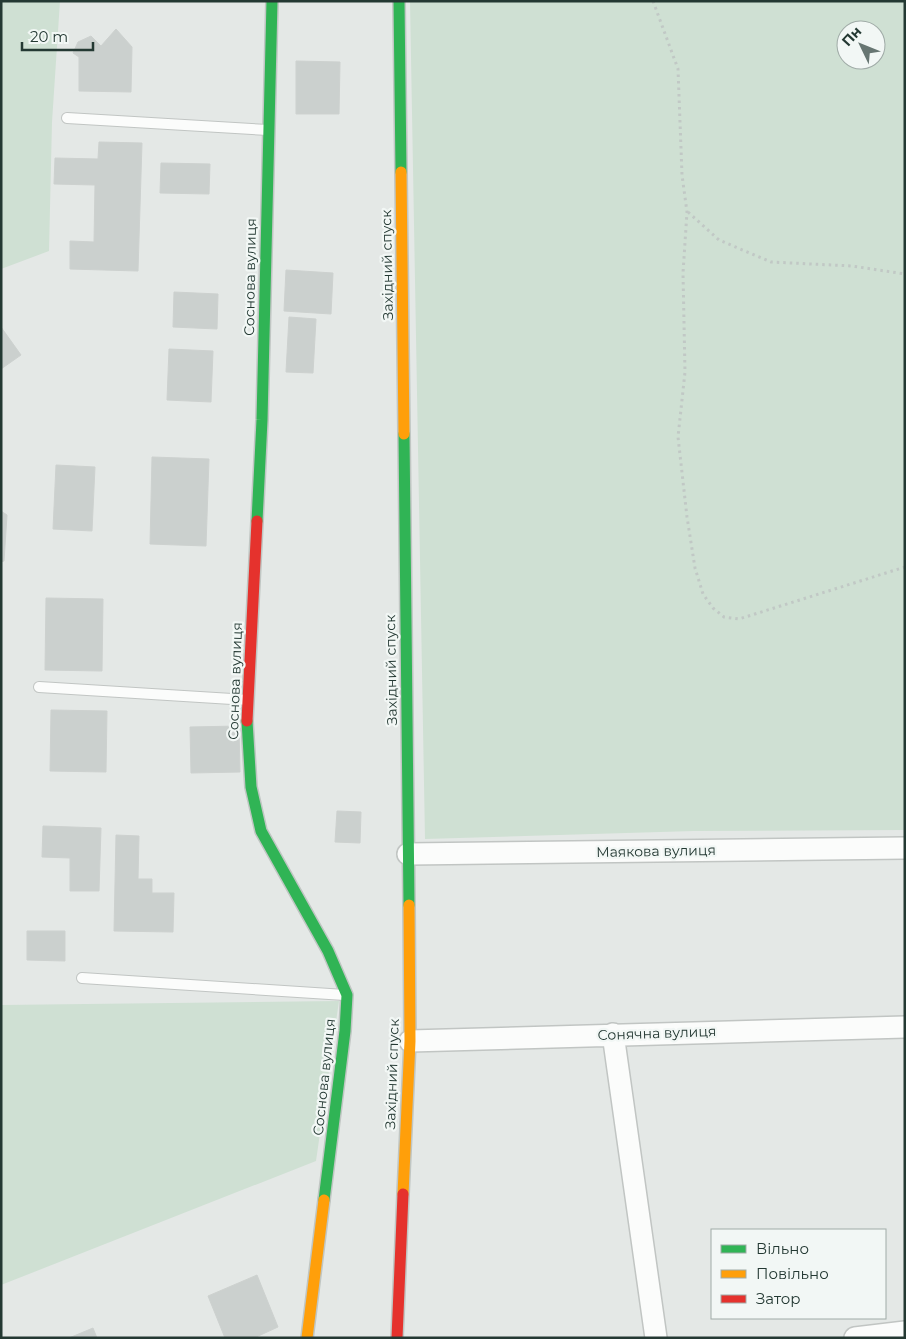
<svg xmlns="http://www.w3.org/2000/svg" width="906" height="1339" font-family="Montserrat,sans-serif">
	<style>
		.green { fill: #cfe0d3; fill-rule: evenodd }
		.building { fill: #cbd0ce; stroke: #cdd1cf }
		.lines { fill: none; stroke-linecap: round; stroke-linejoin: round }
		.lane-casing { stroke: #c1c5c3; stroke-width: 12 }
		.street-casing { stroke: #c1c5c3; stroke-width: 24 }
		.fast-casing { stroke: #c0c6c3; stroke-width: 14 }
		.slow-casing { stroke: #c0c6c3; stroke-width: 14 }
		.jam-casing { stroke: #c0c6c3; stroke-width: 14 }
		.path { stroke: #c1c8c5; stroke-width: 3; stroke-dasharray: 2.5 4; stroke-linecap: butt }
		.lane { stroke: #fbfcfb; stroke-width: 10 }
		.street { stroke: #fbfcfb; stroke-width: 21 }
		.fast { stroke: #30b455; stroke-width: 11 }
		.slow { stroke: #ff9f0a; stroke-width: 11 }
		.jam { stroke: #e5322d; stroke-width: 11 }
		.labels { text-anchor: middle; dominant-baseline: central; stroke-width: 4.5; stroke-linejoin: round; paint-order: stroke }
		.street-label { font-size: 14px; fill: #243933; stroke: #f2f7f5 }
	</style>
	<rect width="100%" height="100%" fill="#e4e8e6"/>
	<path class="green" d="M1,1H60L52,122L49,251L1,269Z
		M410,1H905V830L694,831L425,839ZM846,30H876V60H846Z
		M339,1001L316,1161L1,1285V1005Z"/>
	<path class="building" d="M116,29L132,47L131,92L79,91V57L73,53L78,42L91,36L101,46Z
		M296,61L340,62L339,114H296Z
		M99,142L142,143L138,271L70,269V241L94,242L95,185L54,184L55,158L98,159Z
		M161,163L210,164L209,194L160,193Z
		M286,270L333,273L331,314L284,311Z
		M174,292L218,294L217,329L173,327Z
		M289,317L316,319L313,373L286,372Z
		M1,327L21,355L1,369Z
		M169,349L213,351L211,402L167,400Z
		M152,457L209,459L206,546L150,544Z
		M56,465L95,467L92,531L53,529Z
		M1,511L7,515L4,561L1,562Z
		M46,598L103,599L102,671L45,670Z
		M51,710L107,711L106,772L50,771Z
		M239,726L240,772L191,773L190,727Z
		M337,811L361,812L360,843L335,842Z
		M43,826L101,828L99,891H70V858L42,857Z
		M116,835L139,836L138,879H152V893H174L173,932L114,931Z
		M27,931H65V961L27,960Z
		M257,1275L278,1327L254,1338H225L208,1296Z
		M93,1328L97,1338H69Z"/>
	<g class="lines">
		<g class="lane-casing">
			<path id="lane" d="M67,118L268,130
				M39,687L248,700
				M82,978L345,995"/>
		</g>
		<g class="street-casing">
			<path id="street" d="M408,854L905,848
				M613,1034L656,1338
				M410,1041L905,1027
				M855,1338L905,1332"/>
		</g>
		<g class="fast-casing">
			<path id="fast" d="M399,1L401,172
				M404,434L409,905
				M257,521L262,420L272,1
				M247,721L251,787L261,831L328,951L347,995L345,1031L324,1200"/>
		</g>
		<g class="slow-casing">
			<path id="slow" d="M401,172L404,434
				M403,1194L410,1041L409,905
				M307,1338L324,1200"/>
		</g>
		<g class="jam-casing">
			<path id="jam" d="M247,721L257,521
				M397,1338L403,1194"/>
		</g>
		<path class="path" d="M653,1L678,69L682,175L687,212L683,273L685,372L678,437L687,517L695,568L703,594L713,608L724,617L739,619L905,567
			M688,212L719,240L771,262L852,266L905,274"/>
		<use href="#lane" class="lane"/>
		<use href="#street" class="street"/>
		<use href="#fast" class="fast"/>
		<use href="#slow" class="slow"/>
		<use href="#jam" class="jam"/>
	</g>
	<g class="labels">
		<g class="street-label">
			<text transform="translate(387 265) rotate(-91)">Західний спуск</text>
			<text transform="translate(250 277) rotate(-89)">Соснова вулиця</text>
			<text transform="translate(391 670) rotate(-91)">Західний спуск</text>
			<text transform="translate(235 681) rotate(-88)">Соснова вулиця</text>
			<text transform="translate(656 851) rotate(-1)">Маякова вулиця</text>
			<text transform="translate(657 1033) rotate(-2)">Сонячна вулиця</text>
			<text transform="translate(392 1074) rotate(-88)">Західний спуск</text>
			<text transform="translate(324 1077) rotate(-84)">Соснова вулиця</text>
		</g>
	</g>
	<rect width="906" height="1339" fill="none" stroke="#243933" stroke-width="5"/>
	<rect x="711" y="1229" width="175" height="90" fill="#f2f7f5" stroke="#a0aba7"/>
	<rect x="721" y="1245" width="25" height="8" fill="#30b455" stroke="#a0aba7"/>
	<text x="756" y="1254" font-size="15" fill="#243933">Вільно</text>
	<rect x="721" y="1270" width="25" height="8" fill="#ff9f0a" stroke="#a0aba7"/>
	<text x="756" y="1279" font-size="15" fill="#243933">Повільно</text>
	<rect x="721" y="1295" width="25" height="8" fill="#e5322d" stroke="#a0aba7"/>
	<text x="756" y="1304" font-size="15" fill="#243933">Затор</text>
	<g transform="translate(861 45) rotate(313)"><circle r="24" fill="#f2f7f5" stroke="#a0aba7"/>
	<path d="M0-4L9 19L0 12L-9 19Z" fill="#677672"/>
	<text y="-8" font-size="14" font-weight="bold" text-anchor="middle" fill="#243933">Пн</text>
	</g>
	<path d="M22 42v8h71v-8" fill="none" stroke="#243933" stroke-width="2.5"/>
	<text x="30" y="42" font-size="15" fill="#243933" stroke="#f2f7f5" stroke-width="4" paint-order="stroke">20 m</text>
</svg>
